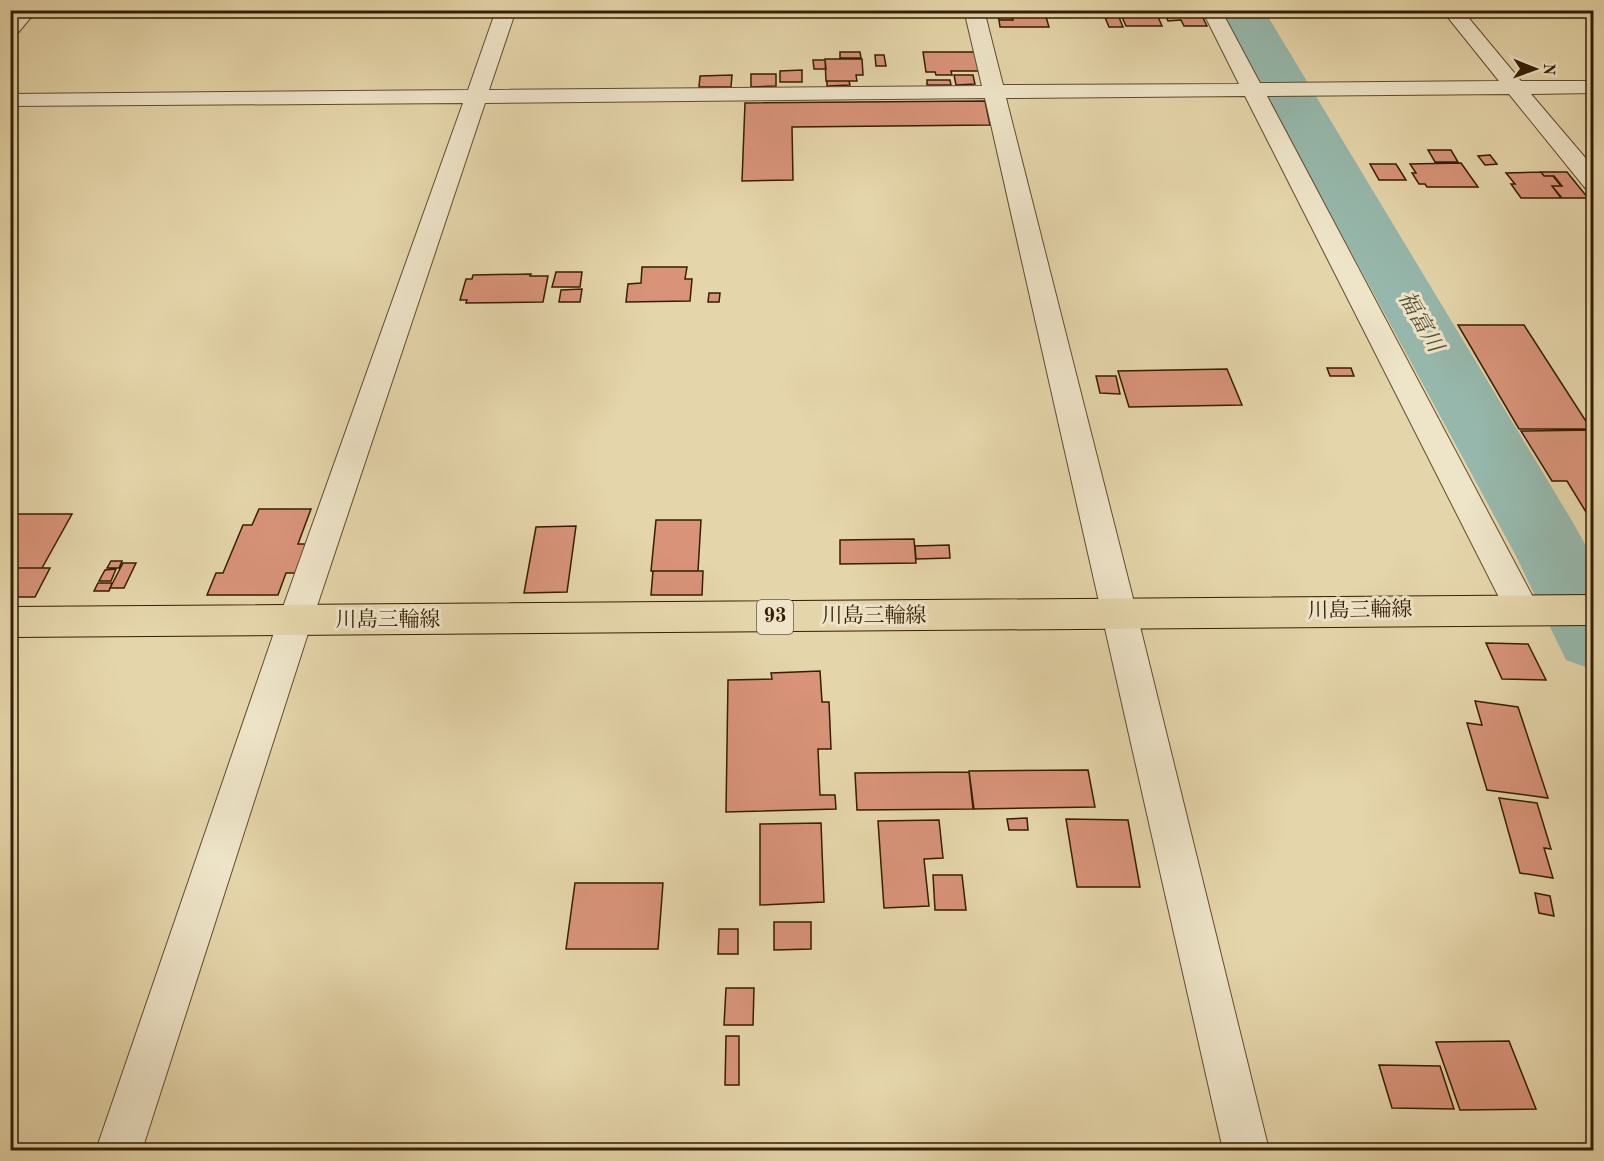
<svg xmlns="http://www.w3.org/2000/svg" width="1604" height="1161" font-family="'Old Standard TT','Noto Serif JP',serif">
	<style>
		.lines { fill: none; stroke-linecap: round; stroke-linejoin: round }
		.river { fill: #96b8ac; fill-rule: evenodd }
		.building { fill: #d89379; stroke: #351e01; stroke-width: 1.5 }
		.minor-casing { stroke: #614c2b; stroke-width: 2 }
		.primary-casing { stroke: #351e01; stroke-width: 2 }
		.minor { fill: #eee4c8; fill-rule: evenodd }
		.primary { fill: #e5d5aa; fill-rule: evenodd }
		.labels { text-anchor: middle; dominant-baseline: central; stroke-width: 6; stroke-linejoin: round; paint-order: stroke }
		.shield { fill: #eee4c8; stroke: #6c593d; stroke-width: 1.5 }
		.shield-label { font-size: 20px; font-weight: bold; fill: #351e01 }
		.street-label { font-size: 21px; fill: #351e01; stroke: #eee4c8 }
		.water-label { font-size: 22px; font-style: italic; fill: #524c34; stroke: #eee4c8 }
	</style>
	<rect width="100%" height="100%" fill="#e5d5aa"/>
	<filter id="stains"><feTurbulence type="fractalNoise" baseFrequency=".00333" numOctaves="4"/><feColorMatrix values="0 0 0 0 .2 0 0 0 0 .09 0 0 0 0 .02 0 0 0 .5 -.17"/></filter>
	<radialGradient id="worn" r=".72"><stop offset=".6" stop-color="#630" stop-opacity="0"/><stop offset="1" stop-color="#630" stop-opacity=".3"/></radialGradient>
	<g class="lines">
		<path class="river" d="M1220,10H1264L1572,521L1594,560V670L1566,660L1516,556Z"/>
	</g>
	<path class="building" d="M996,10H1010L1013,20H999Z
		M1011,10H1044L1049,27H1000L999,20H1013Z
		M1102,10H1116L1123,27H1109Z
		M1119,10H1155L1162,26H1126Z
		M1163,10L1200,12L1207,26H1184L1181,20L1168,21Z
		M840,52H860L861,58H840Z
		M923,52H975L979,71H951L952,75H936L935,72H926Z
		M875,55H884L886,66H876Z
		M825,59H862L863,75H856L857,81H826Z
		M813,60H825L826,69H814Z
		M802,70V82H780V71Z
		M751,74H776V86L751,87Z
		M732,75L731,87H699L700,76Z
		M954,75H973L975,84L956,85Z
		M927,80H950L951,85H927Z
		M827,81H849L850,85L827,86Z
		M985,101L990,125L792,127L793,180L742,181L745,103Z
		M1428,150H1451L1458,162H1435Z
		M1490,155L1497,164L1485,165L1478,156Z
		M1461,163L1478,187H1427L1425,184H1419L1412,173H1416L1410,164Z
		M1370,164H1396L1406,180H1379Z
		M1541,172H1567L1588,198H1561L1552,186H1562L1554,176H1544Z
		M1541,172L1544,176H1553L1561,186H1552L1562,198H1521L1511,184H1515L1506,173Z
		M642,267H687L685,279H692L690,301L626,302L628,284L641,283Z
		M556,272H582L580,287H552Z
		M531,274L530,276H548L543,302L466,303L467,300H460L466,279H472L473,275Z
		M582,289L580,302H559L561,290Z
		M709,293H720L719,302H708Z
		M1458,325H1524L1591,429H1519Z
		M1327,368H1351L1354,376H1330Z
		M1227,369L1242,405L1129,407L1118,371Z
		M1096,376H1116L1120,394L1100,393Z
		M1594,430V525L1567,481H1552L1521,431Z
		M259,509H311L298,544H307L296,573H286L278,595H207L216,573H223L243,525H252Z
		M15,514H72L42,568H10V522Z
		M656,520H701L698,571H651Z
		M576,526L567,592L524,593L536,527Z
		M914,539L916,563L840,564V540Z
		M949,545L950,558L916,559L915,546Z
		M111,561H122L119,568H107Z
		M123,563H136L124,588H110Z
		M10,568H50L35,597H10Z
		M116,569L111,581H99L105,570Z
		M653,571H703L702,595H651Z
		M98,583H112L109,591H94Z
		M1486,643L1528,644L1546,680L1502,679Z
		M820,671L822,702H829L831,749H818L820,795H835L836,809L726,812L728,680L772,679L771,673Z
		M1475,701L1518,707L1548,798L1487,790L1467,723L1482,725Z
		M1088,770L1095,807L974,809L969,771Z
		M969,772L973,809L857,810L855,773Z
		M1499,798L1537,803L1551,849L1544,848L1553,878L1520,873Z
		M1027,818L1028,830H1009L1007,819Z
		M1066,819L1128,820L1140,887H1077Z
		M939,820L943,858L924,859L929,906L884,908L878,821Z
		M821,823L824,902L760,905V824Z
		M933,875H962L966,910H935Z
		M575,883H663L658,949H566Z
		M1535,893L1550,896L1554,916L1539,913Z
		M774,922H811V949L774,950Z
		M719,929H738V954H718Z
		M726,988H754L753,1025H724Z
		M726,1036H739V1085H725Z
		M1509,1041L1536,1109L1460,1110L1436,1042Z
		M1379,1065L1440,1066L1454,1109L1392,1108Z"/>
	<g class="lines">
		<g class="minor-casing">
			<path id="minor" d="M17,10H37L17,34L10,36V18Z
				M496,10H516L489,90L982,86L964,10H984L1003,85L1239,84L1202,10H1221L1260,83L1499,81L1442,10H1462L1521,81H1594V93L1531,94L1594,168V191L1586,189L1509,94L1267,96L1534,599L1539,609L1534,619L1522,624L1510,619L1245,96L1006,98L1137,614L1269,1150H1223L985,98L485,103L312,621L142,1150H96L278,621L463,103L10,106V94L468,90Z"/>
		</g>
		<g class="primary-casing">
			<path id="primary" d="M1594,595V625L10,637V607Z"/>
		</g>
		<use href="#minor" class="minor"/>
		<use href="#primary" class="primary"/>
	</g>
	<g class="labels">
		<rect class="shield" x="757" y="600" width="36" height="34" rx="4.5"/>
		<g class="shield-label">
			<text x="775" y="617">93</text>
		</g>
		<g class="street-label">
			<text transform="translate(1360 611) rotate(-1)">川島三輪線</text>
			<text x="874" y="616">川島三輪線</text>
			<text x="388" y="620">川島三輪線</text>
		</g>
		<g class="water-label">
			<text transform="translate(1420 322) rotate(60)">福富川</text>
		</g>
	</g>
	<rect width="1604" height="1161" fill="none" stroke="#e5d5aa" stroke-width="36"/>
	<rect x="12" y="12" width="1580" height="1137" fill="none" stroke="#351e01" stroke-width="3"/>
	<rect x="18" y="18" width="1568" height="1125" fill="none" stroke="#351e01" stroke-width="1.5"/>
	<g transform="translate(1535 69) rotate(91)" stroke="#eee4c8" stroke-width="4.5" paint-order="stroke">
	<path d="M0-4.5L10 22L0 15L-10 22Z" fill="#351e01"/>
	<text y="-9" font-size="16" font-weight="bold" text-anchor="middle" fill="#351e01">N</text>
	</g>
	<rect width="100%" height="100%" filter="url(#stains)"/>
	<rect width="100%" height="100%" fill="url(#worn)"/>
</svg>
